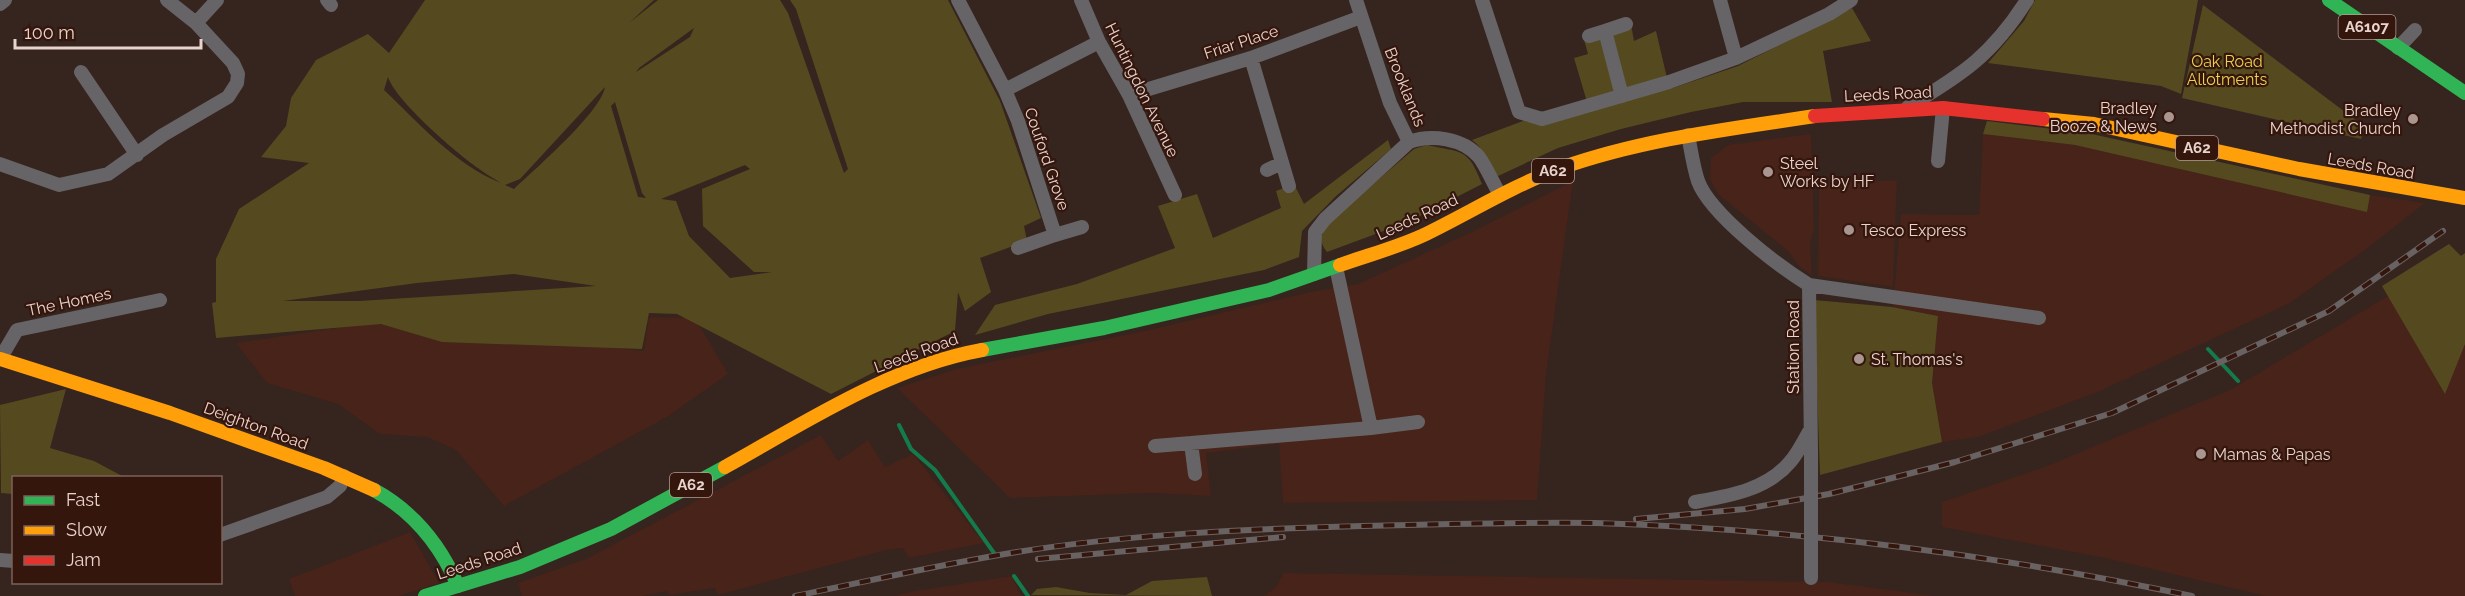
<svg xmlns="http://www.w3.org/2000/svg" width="2465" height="596" font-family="Raleway,sans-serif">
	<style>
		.built { fill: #472319 }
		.green { fill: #554a1f; fill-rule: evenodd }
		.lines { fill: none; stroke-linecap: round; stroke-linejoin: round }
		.stream { stroke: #137b4c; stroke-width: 4 }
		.street { stroke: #666466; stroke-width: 14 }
		.fast { stroke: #30b455; stroke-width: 14 }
		.slow { stroke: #ff9f0a; stroke-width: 14 }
		.jam { stroke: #e5322d; stroke-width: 14 }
		.rail-casing { stroke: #696262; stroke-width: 6 }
		.rail { stroke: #34160d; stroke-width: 4; stroke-dasharray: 11; stroke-linecap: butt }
		.street-bridge { stroke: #666466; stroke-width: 14 }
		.poi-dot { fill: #aa9690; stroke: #34160d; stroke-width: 2 }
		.labels { text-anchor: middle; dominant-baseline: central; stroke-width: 4.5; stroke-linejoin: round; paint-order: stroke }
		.shield { fill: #34160d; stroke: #b39b93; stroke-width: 1.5 }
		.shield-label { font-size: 15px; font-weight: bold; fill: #e9d4cd }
		.street-label { font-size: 16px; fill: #e9d4cd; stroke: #34160d }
		.park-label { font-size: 16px; fill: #ecd04f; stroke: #34160d }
		.poi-label { font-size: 16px; fill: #e9d4cd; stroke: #34160d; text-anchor: start }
	</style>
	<rect width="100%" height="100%" fill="#36241f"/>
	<path class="built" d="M1811,134L1814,231L1810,241L1812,276L1798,265L1788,251L1718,194L1710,179L1711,158L1728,145Z
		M1983,134L2075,145L2366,211L2370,195L2425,203L2365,250L2288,304L2100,391L1978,437L1942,442L1932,383L1938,316L1893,307L1901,214L1979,215Z
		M1897,180L1893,287L1818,276L1819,184Z
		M1573,181L1546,374L1537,500L1283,503L1279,444L1206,453L1211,496L1154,493L1010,498L897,388L956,369L1145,331L1310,292L1358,284L1474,231Z
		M2465,258V596H2266L2105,558L1942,527V502L2047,466L2232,389L2386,297Z
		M649,317L695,318L728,374L667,417L504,506L456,450L427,437L380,434L338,404L267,383L236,343L377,322L644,351Z
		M821,435L838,461L868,440L885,467L913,454L984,543L909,558L903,548L886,550L718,595L715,588L669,595L666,591L643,596H522L518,583L586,559Z
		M410,532L439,583L399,596H295L289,579Z
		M1284,573L1828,582L1936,596H1264L1276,587Z
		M1012,576L1021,596H893L915,591Z"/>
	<path class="green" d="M425,0H654L629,23L658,0H780L788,13L844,173L848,169L796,9L790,0H948L1000,101L1041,218L1024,226L1027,241L980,258L991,292L965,311L958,292L955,331L831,394L677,314L649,313L642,349L442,342L381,324L216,338L212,303L216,302V259L239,209L309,163L261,157L286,126L291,98L316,60L368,34L389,53ZM694,28L690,37L636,72L639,68ZM388,77C396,101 455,152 478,168C485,174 494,178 501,183C455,165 419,123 384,90ZM605,87C601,112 535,169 514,189L505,185L520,179ZM615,102L642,193L646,198L638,197L611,106ZM745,165L750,169L702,189L703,226L754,272H772L730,278L689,236L676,201L661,199ZM514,274L596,286L359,301H283L417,283Z
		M2035,0H2198L2181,94L2161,86L1988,63L2024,21Z
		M2203,5L2365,127L2361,139L2182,98Z
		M1852,8L1871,41L1823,51L1832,102H1743L1691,112L1621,129L1558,148L1498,176C1485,165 1488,152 1472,140L1523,121L1549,123L1590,112L1574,58L1588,54L1583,36L1630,19L1634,41L1656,31L1667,78L1673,88L1738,66Z
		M1987,121L2087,133L2370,195L2367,212L2075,145L1983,134Z
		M1388,140L1391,149L1335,197L1302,231L1299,257L1264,270L1048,314L975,335L995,305L1077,284L1175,248L1158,206L1197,194L1213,238L1281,208L1276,191L1294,184L1304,204Z
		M1427,145C1463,153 1468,148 1482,184L1408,222L1327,252C1317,240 1322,232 1330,221L1414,149Z
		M2449,244L2461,256L2465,253V344L2445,394L2382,286Z
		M1814,300L1892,307L1938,316L1932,383L1942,442L1820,475Z
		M66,389L50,448L94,461L124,477L14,478L13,494L1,493L0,405Z
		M1207,577L1212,596L1031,595L1037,589L1056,587L1090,593L1126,595L1152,581Z"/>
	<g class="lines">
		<path class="stream" d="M2208,349L2238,381
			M899,425L911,449L935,470L994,553
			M1014,576L1028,596"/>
		<path class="street" d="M167,0L196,23L217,0
			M327,0L331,5
			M958,0L1005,90L1018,121L1055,235L1018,248
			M1081,0L1099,42L1129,95L1175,195
			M1356,0L1390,103L1409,142
			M1482,0L1519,112L1542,119L1669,82L1736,58L1829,14L1851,0
			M1720,0L1736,58
			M0,4L5,0
			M1589,36L1605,31
			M2398,48L2415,30
			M1251,58L1289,186
			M81,72L137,155
			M1005,90L1099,42
			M1129,95L1251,58L1361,17
			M1622,96L1605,31L1626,24
			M1908,107C1963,74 1992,55 2027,0
			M1688,135C1691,150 1693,166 1698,181C1710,214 1778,266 1809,285L1811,451
			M1938,161L1943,108
			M0,164L59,185L108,174L163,135L228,97L237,83L238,74L233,63L196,23
			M1267,170L1282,163
			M1055,235L1082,227
			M1314,274L1315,232L1325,219L1409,142C1431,134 1463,138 1479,157C1487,168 1493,183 1500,195
			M1809,285L2039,318
			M0,359L17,330L160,300
			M1371,428L1418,422
			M1191,443L1195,474
			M1155,446L1371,428L1336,267
			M1695,502C1728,496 1767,490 1790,462C1798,453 1804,440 1810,430
			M220,535L327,497L340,486L344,476
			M0,560L14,561"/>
		<path class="fast" d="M2329,0L2465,93
			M982,350L1104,328L1269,290L1340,265
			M374,490C414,512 440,544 458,586
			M425,596L520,567L611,529L725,467"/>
		<path class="slow" d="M2043,119L2094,124L2299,169L2465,198
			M1340,265C1368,255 1399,247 1426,234C1471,212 1514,185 1561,168C1643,139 1730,129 1815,116
			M0,359L170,413L324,468L374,490
			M725,467C806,422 889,367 982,350"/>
		<path class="jam" d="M1815,116L1943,108L2043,119"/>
		<g class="rail-casing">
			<path id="rail" d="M1636,519L1745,509L1829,494L1955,462L2112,413L2329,311L2443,231
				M1038,559L1283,537
				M795,596C869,581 942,564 1017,552C1131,534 1247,529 1362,526C1440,524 1518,522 1596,523C1796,529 1997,555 2192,596"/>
		</g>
		<use href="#rail" class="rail"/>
		<path class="street-bridge" d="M1811,578V451"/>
	</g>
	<g class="poi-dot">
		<circle cx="2169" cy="117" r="6"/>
		<circle cx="2413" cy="119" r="6"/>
		<circle cx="1768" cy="172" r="6"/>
		<circle cx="1849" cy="230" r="6"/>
		<circle cx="1859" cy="359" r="6"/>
		<circle cx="2201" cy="454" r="6"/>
	</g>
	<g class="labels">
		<g class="shield">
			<rect x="2338.5" y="15" width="57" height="24" rx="4.5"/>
			<rect x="2176" y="136" width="42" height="24" rx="4.5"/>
			<rect x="1532" y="159" width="42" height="24" rx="4.5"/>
			<rect x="670" y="473" width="42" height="24" rx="4.5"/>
		</g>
		<g class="shield-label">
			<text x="2367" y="27">A6107</text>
			<text x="2197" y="148">A62</text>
			<text x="1553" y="171">A62</text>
			<text x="691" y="485">A62</text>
		</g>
		<g class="street-label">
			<text transform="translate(1241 42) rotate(-18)">Friar Place</text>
			<text transform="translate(1405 87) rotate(68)">Brooklands</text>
			<text transform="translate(1142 90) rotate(64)">Huntingdon Avenue</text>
			<text transform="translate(1888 94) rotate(-3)">Leeds Road</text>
			<text transform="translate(1047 159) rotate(71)">Couford Grove</text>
			<text transform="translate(2371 166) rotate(10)">Leeds Road</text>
			<text transform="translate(1417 217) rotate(-25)">Leeds Road</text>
			<text transform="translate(69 302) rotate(-12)">The Homes</text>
			<text transform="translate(1793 347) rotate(-90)">Station Road</text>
			<text transform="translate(916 353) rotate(-20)">Leeds Road</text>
			<text transform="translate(256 426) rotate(20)">Deighton Road</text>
			<text transform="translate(479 561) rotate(-18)">Leeds Road</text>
		</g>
		<g class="park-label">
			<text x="2227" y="61">Oak Road<tspan x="2227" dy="18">Allotments</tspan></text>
		</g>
		<g class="poi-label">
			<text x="2157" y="108" text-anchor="end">Bradley<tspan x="2157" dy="18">Booze &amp; News</tspan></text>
			<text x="2401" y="110" text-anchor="end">Bradley<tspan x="2401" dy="18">Methodist Church</tspan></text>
			<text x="1780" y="163">Steel<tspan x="1780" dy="18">Works by HF</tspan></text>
			<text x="1861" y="230">Tesco Express</text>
			<text x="1871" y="359">St. Thomas's</text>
			<text x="2213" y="454">Mamas &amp; Papas</text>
		</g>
	</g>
	<rect x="12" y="476" width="210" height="108" fill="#34160d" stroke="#7c625a" stroke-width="1.5"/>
	<rect x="24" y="496" width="30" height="9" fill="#30b455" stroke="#7c625a" stroke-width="1.5"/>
	<text x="66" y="506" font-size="18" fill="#e9d4cd">Fast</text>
	<rect x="24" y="526" width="30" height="9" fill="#ff9f0a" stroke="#7c625a" stroke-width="1.5"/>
	<text x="66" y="536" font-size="18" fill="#e9d4cd">Slow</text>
	<rect x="24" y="556" width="30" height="9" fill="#e5322d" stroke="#7c625a" stroke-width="1.5"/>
	<text x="66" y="566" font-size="18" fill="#e9d4cd">Jam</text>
	<path d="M15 39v9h186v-9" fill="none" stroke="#e9d4cd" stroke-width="3"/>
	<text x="24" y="39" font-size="18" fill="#e9d4cd" stroke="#34160d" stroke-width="4.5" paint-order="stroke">100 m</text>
</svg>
